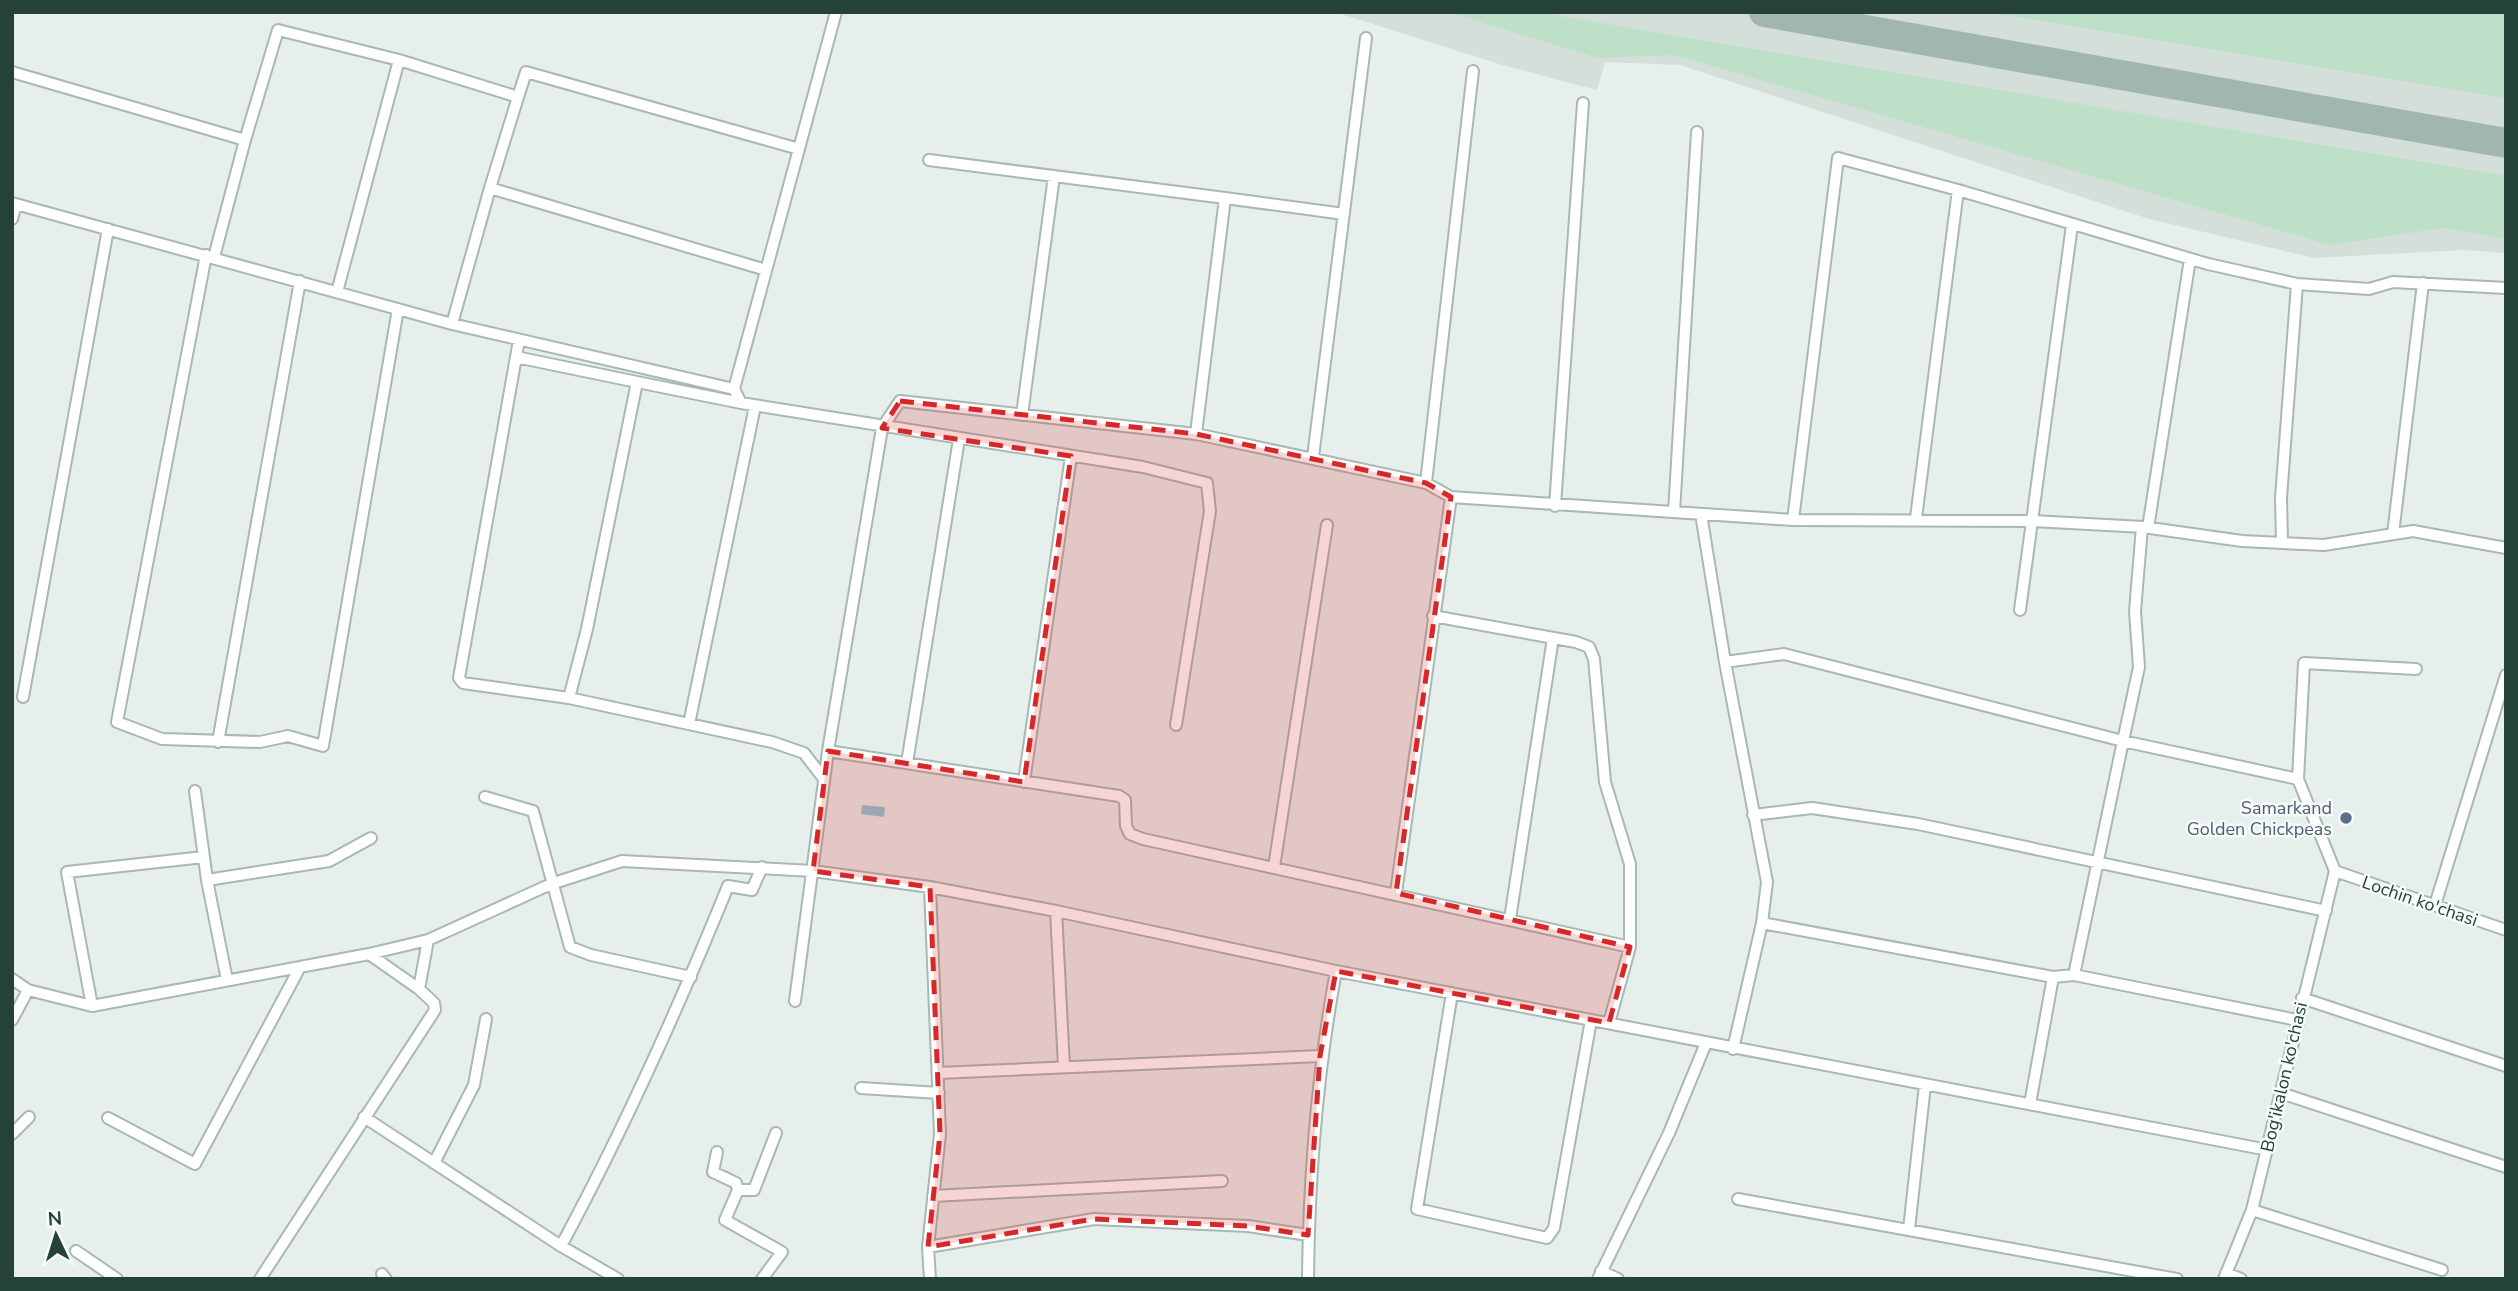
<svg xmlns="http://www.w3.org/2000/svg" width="2518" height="1291" font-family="'Nunito Sans',sans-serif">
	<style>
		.built { fill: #d4dfda }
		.green { fill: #bfe0c8 }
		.water { fill: #8ec9d4 }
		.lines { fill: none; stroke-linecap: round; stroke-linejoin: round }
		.taxiway { stroke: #a2b6b0; stroke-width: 30 }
		.minor-casing { stroke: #a8b8b2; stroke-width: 14 }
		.minor { stroke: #fff; stroke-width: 10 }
		.marked { fill: #d62828; fill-opacity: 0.2; stroke: #d62828; stroke-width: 5; stroke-dasharray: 14 9; stroke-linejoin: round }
		.service-dot { fill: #5c6f8a; stroke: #f7fbf9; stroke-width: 2.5 }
		.labels { text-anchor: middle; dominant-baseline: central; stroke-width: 5; stroke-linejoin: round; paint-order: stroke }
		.service-label { font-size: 18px; fill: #4e5e75; stroke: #f7fbf9; text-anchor: end }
		.street-label { font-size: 18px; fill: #24423a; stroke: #f7fbf9 }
	</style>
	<rect width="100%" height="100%" fill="#e6efeb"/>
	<path class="built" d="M1335,12H2506V253L2463,250L2314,258L2149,219L1680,65L1605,62L1597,90L1499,64Z"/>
	<path class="green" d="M1447,12H1537L2506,176V239L2442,228L2330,245L1674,55L1598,58Z
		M1987,12H2506V98Z"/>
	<path class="water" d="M862,805L885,807L884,817L861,814Z"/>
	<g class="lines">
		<path class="taxiway" d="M1764,12L2506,143"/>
		<g class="minor-casing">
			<path id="minor" d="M12,72L245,140L278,30L399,60
				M518,97L490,188L766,270
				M929,160L1225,198L1196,434
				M1225,198L1344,214
				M12,203L452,324L734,389L741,403L1143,467L1207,483L1210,511L1176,725
				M12,219L16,204
				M206,255L117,722L162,739L260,742L288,736L323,746L398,309
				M214,257L245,140
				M2190,259L2148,528L2142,527L2135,611L2139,667L2123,741L2298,779L2335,871
				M337,292L399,60L518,97L526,72L799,149
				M452,324L490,188
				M519,340L459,678L463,683L569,698L772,742L804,753L824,779
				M516,357L637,382
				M734,389L836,12
				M1022,415L1054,176
				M1313,457L1366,38
				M1426,483L1473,71
				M1555,506L1583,103
				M1674,512L1697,132
				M1701,514L1725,662L1784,654L2123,741L2074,975L2053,977L2030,1104
				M1916,518L1958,190
				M1793,520L1838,158L1958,190L2208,264L2297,284L2369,289L2393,282L2506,288
				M2393,534L2423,283
				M2282,543L2281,498L2297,284
				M2020,610L2072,225
				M1433,616L1576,642L1589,647L1594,659L1605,782L1630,864V947L1609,1023
				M1725,662L1767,882L1762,923L1733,1049
				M23,697L108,229
				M569,698L587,629L637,382L741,403
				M689,724L755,406
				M218,742L300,281
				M828,751L1119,796L1125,800L1126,826L1130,834L1143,839L1630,947
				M907,763L959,439
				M2298,779L2304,663L2416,669
				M1024,782L1071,456
				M195,791L207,880L227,980
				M485,797L533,811L570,947L591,955L691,977
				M1753,815L1812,808L1918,824L2326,911
				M1274,867L1327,525
				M2335,871L2506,930
				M207,880L329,861L371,838
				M1396,893L1451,497
				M2435,905L2506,675
				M1056,911L1064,1067
				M1510,919L1553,638
				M1762,923L2053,977
				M369,954L428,940L551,884L622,861L813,871L930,887L1056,911L1336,971L2268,1150
				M2074,975L2297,1020
				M12,979L28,990L92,1006L369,954L419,989
				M1452,993L1417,1209L1547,1238L1554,1228L1591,1020
				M2302,998L2506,1066
				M795,1001L828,751L882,428L900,401L1196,434L1426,483L1451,497L1793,520L2033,521L2143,527L2242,541L2324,545L2413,531L2506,548
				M92,1006L67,872L204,857
				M12,1020L28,990
				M938,1073L1320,1056
				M861,1088L939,1093
				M2281,1093L2506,1167
				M364,1117L561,1246L618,1279
				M108,1118L195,1164L299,969
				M12,1134L29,1117
				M717,1152L713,1172L736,1183L738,1190
				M434,1163L474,1085L486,1019
				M933,1196L1222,1181
				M1738,1199L2177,1279
				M2252,1210L2442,1270
				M1909,1229L1925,1085
				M561,1246C624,1129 678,1009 728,886L752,890L762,867
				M928,1247L1094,1219L1248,1226L1308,1235
				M76,1251L117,1279
				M1601,1271L1618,1279
				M2226,1273L2241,1279
				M382,1274L386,1279
				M260,1279L435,1010L434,1003L419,989L428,940
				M762,1279L782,1252L725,1220L738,1190H754L776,1133
				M930,1279L928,1247L940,1134L930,887
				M1308,1279C1309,1174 1317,1074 1336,971
				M1598,1279L1669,1133L1706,1043
				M2224,1279L2252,1210L2335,871"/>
		</g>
		<use href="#minor" class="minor"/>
	</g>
	<path class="marked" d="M900,401L1196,434L1426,483L1451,497L1396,893L1630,947L1609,1023L1336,971L1320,1056L1308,1235L1248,1226L1094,1219L928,1247L940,1134L930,887L813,871L828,751L1024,782L1071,456L882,428Z"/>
	<circle class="service-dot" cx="2346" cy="818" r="7"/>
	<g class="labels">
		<g class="service-label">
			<text x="2332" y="808">Samarkand<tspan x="2332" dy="21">Golden Chickpeas</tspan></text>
		</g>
		<g class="street-label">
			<text transform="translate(2420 901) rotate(19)">Lochin ko'chasi</text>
			<text transform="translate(2284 1077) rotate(-77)">Bog'ikalon ko'chasi</text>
		</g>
	</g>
	<rect width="2518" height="1291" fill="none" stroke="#24423a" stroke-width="28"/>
	<g transform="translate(56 1235) rotate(356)" stroke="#f7fbf9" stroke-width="5" paint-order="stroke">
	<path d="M0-5L12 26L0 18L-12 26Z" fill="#24423a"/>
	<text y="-10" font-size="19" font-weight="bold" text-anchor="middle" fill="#24423a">N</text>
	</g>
</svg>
